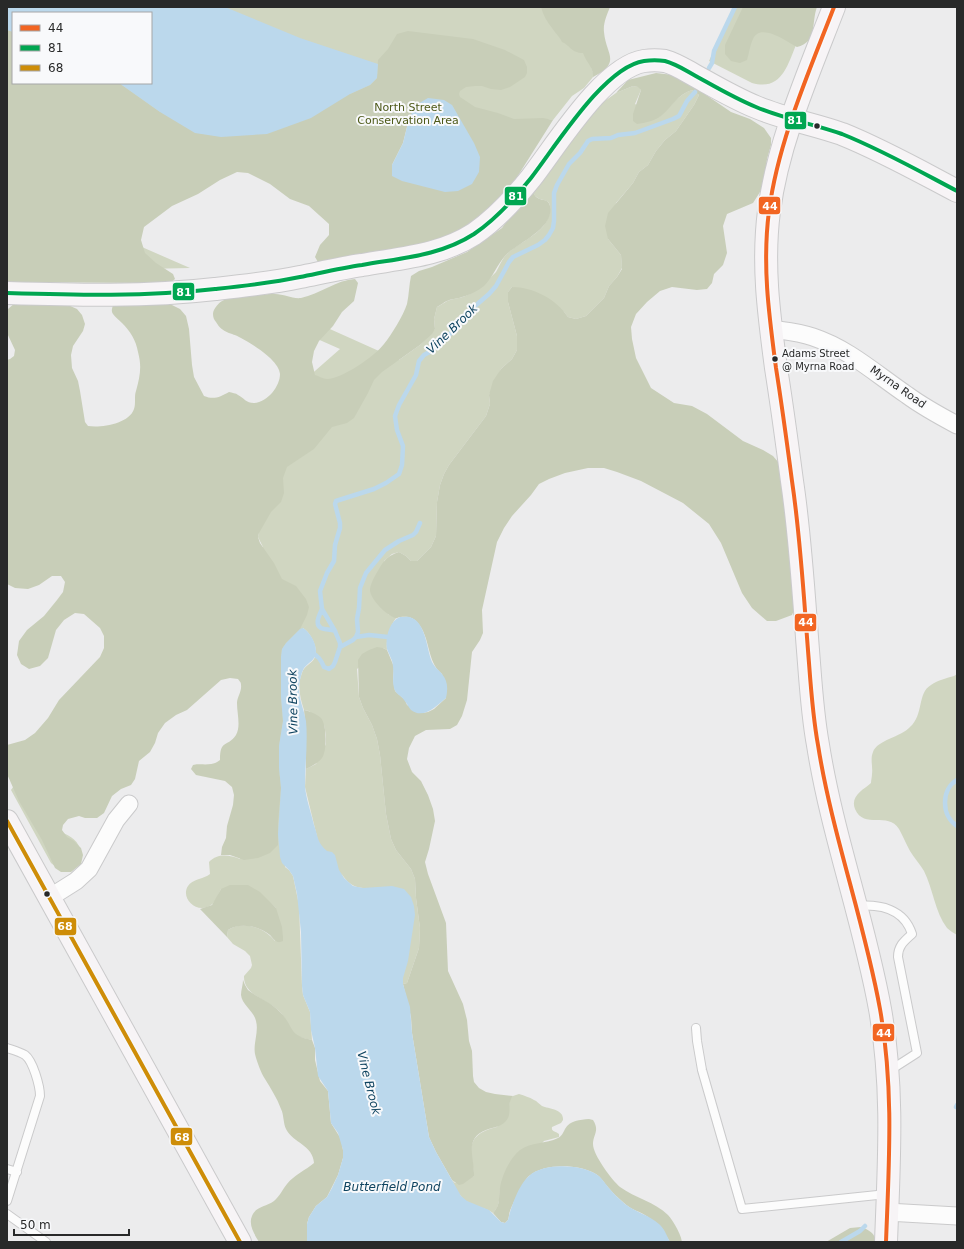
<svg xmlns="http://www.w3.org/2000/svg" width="964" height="1249" font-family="'DejaVu Sans',sans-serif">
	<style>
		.green { fill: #d0d6c1; fill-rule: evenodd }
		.forest { fill: #c8ceb8; fill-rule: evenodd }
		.water { fill: #bbd8ec }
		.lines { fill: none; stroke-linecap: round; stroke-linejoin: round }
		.stream { stroke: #bbd8ec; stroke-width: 4.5 }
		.lane-casing { stroke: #cacacb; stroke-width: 10 }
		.street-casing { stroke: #cacacb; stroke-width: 19 }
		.secondary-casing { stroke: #cacacb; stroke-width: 24 }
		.lane { stroke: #fcfcfc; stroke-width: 8 }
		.street { stroke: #fcfcfc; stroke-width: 17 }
		.secondary { stroke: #f7f4f6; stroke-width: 22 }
		.bus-1-casing { stroke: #f8f9fb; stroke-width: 7 }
		.bus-2-casing { stroke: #f8f9fb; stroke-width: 7 }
		.bus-3-casing { stroke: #f8f9fb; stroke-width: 7 }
		.bus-1 { stroke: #f26522; stroke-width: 4 }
		.bus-2 { stroke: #00a651; stroke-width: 4 }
		.bus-3 { stroke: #ce8d08; stroke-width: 4 }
		.bus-dot { fill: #282929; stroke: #f8f9fb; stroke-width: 1.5 }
		.labels { text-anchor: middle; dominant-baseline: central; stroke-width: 4; stroke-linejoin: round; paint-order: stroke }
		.bus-label { font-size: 10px; fill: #282929; stroke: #f8f9fb; text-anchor: start }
		.park-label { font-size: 11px; fill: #4d5918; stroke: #f8f9fb }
		.street-label { font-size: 11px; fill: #282929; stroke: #f8f9fb }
		.water-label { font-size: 12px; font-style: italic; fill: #0f4460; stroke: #f8f9fb }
		.line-badge { stroke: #f8f9fb; stroke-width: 1.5 }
		.badge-label { font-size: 11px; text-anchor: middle; font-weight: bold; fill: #fff }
	</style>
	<rect width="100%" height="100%" fill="#ececed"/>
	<path class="green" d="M7,7H601L591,67L594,75L593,77L584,88L572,96L553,120L544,119L159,136L135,244L190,268L7,272ZM13,13H151V83H13Z
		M734,7H810C805,20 801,33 796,45C787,67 781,91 752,83L709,61Z
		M633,86L639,87L641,90L635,104L659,117C670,108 678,94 692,90L699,95L694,105L676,131L665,140L656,151L648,165L639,172L633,183L616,203L608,239L621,255L622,268L617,277L609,286L604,298L586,316L576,319L568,317L564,312L512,287L508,292V302L517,336V350L512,359L501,369L489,395L490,404L486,416L449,465L444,474L440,485L437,502L436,536L431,547L417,561H411L406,556L399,552L392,554L384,561L388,614L396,618C389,628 386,639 387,650L383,648L357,669L359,697L363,708L372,725L377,739L380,755L386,814L391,839L396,850L411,869L415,879L416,898L420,928L419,948L407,983L403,984L363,888C352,887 347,882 341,873L377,942L318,841L305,787L306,769L316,764L326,744V735L324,725L309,711L304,710C300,698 297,685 302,673C304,666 311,664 314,659C320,650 311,633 303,628L285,867L289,870L293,876L299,905L302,986L303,995L310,1012L312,1040C307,1039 302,1038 297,1036C290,1031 287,1020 281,1013C270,1000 243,996 244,976L251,968L252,965L250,956L245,951L233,944L227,937L228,930C243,920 265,928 275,941L276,908L268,901L221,889C218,895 216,902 211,905C197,915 180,898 188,886C192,879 204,879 210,874L209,862C218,853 229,855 240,859L261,685L197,638L69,805L57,830C67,835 77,838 80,849L56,867L51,863L11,790L185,542L263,547L258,537L259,533L140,461L233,443L340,349L288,326L254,295L399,360L420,345L435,329L434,319L437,307C441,305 446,301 450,300C458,298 466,297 473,292C479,288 491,277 496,272C499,267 501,261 505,256C520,240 552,232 550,206C549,197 537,203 533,192L581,128L602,103L616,93Z
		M957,674V935C954,933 950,931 947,928C935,912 933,889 924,871C920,864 914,858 910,851C906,844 903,836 899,829C888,811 864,830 855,809C850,796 863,790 871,783C871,780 872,777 872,774C873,767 870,759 873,752C877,740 901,737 910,727C924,715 917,693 931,685C938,680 947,678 954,676Z
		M519,1094C525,1096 529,1097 534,1100C537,1101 539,1104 542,1106C549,1109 564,1109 563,1120L561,1123L552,1127C551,1132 556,1131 559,1134V1137L544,1141L500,1189C499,1199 500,1206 493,1213C485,1207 475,1207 466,1201C459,1196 455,1187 452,1180L455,1183L474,1176C474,1167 471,1159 471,1150C472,1135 484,1130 497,1127L509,1106L510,1099L513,1096Z"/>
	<path class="forest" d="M541,7H610C607,15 603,23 604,32C606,55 622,62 593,77C594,68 586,62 583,53C571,53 571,46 562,42C560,37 555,33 552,28C547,22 543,15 541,7Z
		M743,7H817C811,23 818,42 797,47C787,42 761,22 753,39C750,45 749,54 747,60L740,63L731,61L725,54V45Z
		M7,30L13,32V83H119L160,112L350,94L370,85L377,78L378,60L388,49L397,34L408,31L473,39L505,50L524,60L527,67V73L525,77L510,87L501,90L491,89L482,86H475L466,87L460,91L459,94L460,97L475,107L498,113L514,119L543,118L553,120L519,174L509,189L481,217L447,237L428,243L318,262L315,257L320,245L329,235V224L309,206L290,199L270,184L248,173L237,172L220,180L198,194L172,206L144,227L141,240L145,253L156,263L173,274L175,279L170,283H144L7,282ZM452,105L462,123L392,165L403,143L409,119Z
		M656,73L673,75L693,86L731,112L750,119L764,128L771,138V145L767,159L765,178L760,192L753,203L727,214L723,226L727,253L723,265L714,274L712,283L707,289L697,290L672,287L660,291L647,302L636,314L631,327L632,339L636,358L651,388L674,403L692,406L707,414L743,441L763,450L773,456L779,463L788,526V548L792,574L795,608L792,615L776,621H767L752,608L742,593L721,543L709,524L683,503L641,481L617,472L604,468H588L565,473L549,479L539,484L531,495L512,516L504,528L497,542L482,610L483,633L480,640L472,652L467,700L462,716L457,725L450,729L426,730L415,736L409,748L407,759L412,772L421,781L428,795L433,809L435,821L429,849L425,862L428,874L446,923L448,971L463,1004L467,1020L469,1041L472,1051L473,1076L474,1082L479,1088L486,1092L495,1094L513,1096C506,1104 513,1113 506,1121C501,1127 493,1127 486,1130C463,1139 475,1158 474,1176L463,1184L459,1185L452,1180L436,1152L429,1137L412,1033L411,1017L403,984L407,983L419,948L420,928L416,898L415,879L411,869L396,850L391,839L386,814L380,755L377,739L372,725L363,708L359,697L358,660L362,654L369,650L377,647L383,648L387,650L394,667L393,679L395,691L405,700L407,705L422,713L428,712L434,709L446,698L442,674C426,661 431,637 417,622C413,617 407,616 400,617C398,617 397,619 395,618C386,615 369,598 370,589C371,582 376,574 379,569C384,560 389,555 399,552L406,556L411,561H417L431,547L436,536L437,502L440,485L444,474L449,465L486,416L490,404L489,395L493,381L501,369L512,359L517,350V336L508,302V292L512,287C533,287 556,299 568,317L576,319L586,316L604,298L609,286L617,277L622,269L621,255L608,239L605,226L608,213L633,183L639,172L648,165L656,151L665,140L676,131L694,105L699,95L692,90C678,94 672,107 661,116C654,121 645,123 637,124L633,121V114L641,90L638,87L633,86L616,93L628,80Z
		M533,192C538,204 548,196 550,206C555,229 517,243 505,256C497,265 493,277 484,286C478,291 467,296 459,298C455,299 451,299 447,301C444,302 441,305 437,307L434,319L435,329L432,334L420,345L382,372L374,380L368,393L354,418L347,423L332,427L314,449L287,467L283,478L284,493L281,502L271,512L259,533L258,537L260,543L274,563L282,579L296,586L306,599L309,607L307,615L300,629L286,643L282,649L281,657V697L283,721L279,746V768L281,788L278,823V845L270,853L258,858L244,860L230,855H221L222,847L226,838L227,826L233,805L234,795L232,787L225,781L196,775L191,769L193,765C202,763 212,767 220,760C220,739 227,748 236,735C241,726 237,714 237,703C237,697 242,691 241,685C241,682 240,682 238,679L230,678L221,680L187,710L176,715L165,723L158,733L155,743L150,752L139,761L135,779L131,785L121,789L112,796L104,813L97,818H85L79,816L68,819L63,825L62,830L67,837L74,841L81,848L83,855L81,864L71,872H61L55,868L42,840L19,801L7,774V745L25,740L35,733L48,718L59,700L100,657L104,648V636L100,628L84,614L75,613L64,620L56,630L48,658L40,666L29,669L21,664L17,655L19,641L27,630L44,616L57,600L63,592L65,582L61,576H52L39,585L28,589L15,588L7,584V360L10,359L14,356L15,350L7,333L8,309L15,303L68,305L77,309L82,315L85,324L83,331L73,346L71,355L72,368L78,381L80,391L85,422L88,426C101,428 129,424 134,409C136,403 134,396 136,391C140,376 142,367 138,352C136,340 130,331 122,323C119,320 115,317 113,314C111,311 112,309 113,305L168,303L180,309L186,316L189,329L192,365L194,377L204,396C214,400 220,397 229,392C232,393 236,393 238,395C244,398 246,403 254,403C268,402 280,386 280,374C279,360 252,344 241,338C231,332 223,334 216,322C214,320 213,317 213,314C213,309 219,302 224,300C234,295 248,296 259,295C264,295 270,293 275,294C284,294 292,299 301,298C320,294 336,280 355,279L358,283L354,301L342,312L333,326L319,341L314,351L312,362L315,375C319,376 323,379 327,379C342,379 375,356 384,344C392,334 403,316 407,304C409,295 409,285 411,276L419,271L432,267L467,252L502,228L509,218Z
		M304,710C309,711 317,714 321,718C327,725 327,751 322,758C318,763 312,766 306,769V731Z
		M230,885H248L260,892L276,908L282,927L283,937V941C280,942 279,943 276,941C274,940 272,937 270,935C259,926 240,922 228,930L227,937L200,909L212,905L221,889Z
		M243,980L245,985L248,990C258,998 271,1002 280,1012C295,1027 287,1035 312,1040L315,1048V1060L320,1081L328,1091L331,1123L341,1139L343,1150V1158L338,1175L327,1197L316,1206L309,1217L307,1224V1242H259C255,1235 248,1225 252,1216C256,1206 266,1207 274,1201C280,1196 282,1190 287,1184C294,1175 306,1170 314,1163C313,1145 293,1143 286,1129C283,1123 284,1115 281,1109C277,1098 271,1089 265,1079C261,1073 257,1062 255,1054C253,1043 259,1032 256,1021C254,1011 242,1005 241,995C241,990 243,985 243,980Z
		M589,1119L593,1120C600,1131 593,1134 593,1144C593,1155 612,1180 620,1187C635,1198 655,1202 668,1215C671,1218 673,1222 675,1225C678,1230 681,1236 682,1242H670C666,1234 655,1222 648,1217C640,1211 631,1210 624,1203C618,1198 612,1192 607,1186C603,1181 600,1176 594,1173C578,1164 544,1163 529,1176C525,1179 512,1205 510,1211C509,1213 509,1217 508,1220L505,1223L501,1222L493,1213C501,1204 498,1199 500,1188C502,1175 510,1158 520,1150C531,1142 546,1144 558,1138C562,1136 563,1133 565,1129C570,1120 580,1120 589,1119Z
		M861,1227C869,1230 875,1233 876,1242H826L850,1228Z"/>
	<path class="water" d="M7,7H225L300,38L378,64L377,78L370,85L350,94L311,118L267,134L221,137L195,133L160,112L119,83H151V13H13V32L7,30Z
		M428,98L444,100L452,105L474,143L480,157L479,172L472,184L458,191L445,192L402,181L392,176V165L403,143L409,119L416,105Z
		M400,617C404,617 409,616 412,618C426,624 427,650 432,662C435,668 439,670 442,674C448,681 448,689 446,698C437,705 424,720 411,710C408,707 407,703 404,700C401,695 396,695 394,688C392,681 394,674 393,667C393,660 389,655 387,649C385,639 389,621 400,617Z
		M303,628C310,632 316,643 316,651C316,660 309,662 304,668C301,673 300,680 299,686C298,698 304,709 306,721C308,742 305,765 305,786C306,799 311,812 314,825C318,836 317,843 327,851L332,852L335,855L339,870L344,878L353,886L363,888L392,886L404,889L411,897L414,906L415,915L408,961L403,978V984L410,1007L412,1033L429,1137L436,1152L461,1196L467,1201L489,1210L501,1222L505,1223L508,1220C511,1207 519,1184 529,1176C543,1163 579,1164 596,1174C601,1177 604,1182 608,1187C613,1193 619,1199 625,1204C635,1212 649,1215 659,1224C664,1228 667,1236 670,1242H307V1224L309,1217L316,1206L327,1197L332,1188L338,1175L343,1158V1150L338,1133L331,1123L328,1091L318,1076L315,1048L311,1030L310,1012L303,995L302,986L301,932L297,894L293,876L289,870L282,863L280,857L278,834L281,788L279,768V746L283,721L281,697V657L282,649L286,643L300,629Z"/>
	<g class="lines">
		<path class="stream" d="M709,68L712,63L714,51L735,7
			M322,609C320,614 314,624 321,628C325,630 331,629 335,631
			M356,637L369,635L388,637
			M340,647L353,640L356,637L358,632L357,619L359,608L360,588L366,573L385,550L399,541L413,535L416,532L420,523
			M311,653C318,655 321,660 324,667L329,669L333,666L335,662L340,647V643L335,631L322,609L320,591L327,573L334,561L335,545L340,528V523L335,504L336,501L339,500L374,489L386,483L399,474L402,465L403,446L397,430L395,416L399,405L416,375L419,361L424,355L433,350L437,343L449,335L457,327L467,313L489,294L496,286L509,262L513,257L538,245L545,240L549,235L553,228L554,221V193L557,185L569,164L580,153L588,141L592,139L611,138L618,135L635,133L673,119L679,116L687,101L695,92
			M957,780C941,789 941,816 957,826
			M956,1107L957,1105
			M841,1242L860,1231L865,1226"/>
		<g class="lane-casing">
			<path id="lane" d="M857,906C880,904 904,909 912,934C904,941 898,946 898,957L917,1053L889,1071
				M696,1028L697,1041L702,1070L742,1209L887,1194
				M7,1048C13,1050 20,1052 25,1055C33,1061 40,1086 40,1096L7,1201
				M7,1169L17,1172
				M7,1214L46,1242"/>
		</g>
		<g class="street-casing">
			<path id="street" d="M771,329C785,331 799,332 813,337C849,349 876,374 907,395C922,406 940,416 957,425
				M49,898L76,881L89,869L116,820L129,804
				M887,1212L957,1216"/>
		</g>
		<g class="secondary-casing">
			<path id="secondary" d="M834,7C809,72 778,142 769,211C762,265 769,315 776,368C782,406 787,443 792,481C801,541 804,602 809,663C811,690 813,718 818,745C832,834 864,920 880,1009C894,1088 889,1162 886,1242
				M7,293C76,295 146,297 215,289C243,286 272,283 300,277C320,273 341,268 362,265C401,258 440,256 474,234C496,219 515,198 531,178C556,146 604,67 644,61C651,60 658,60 665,61C676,64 685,70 694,75C714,86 734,98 756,107C784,119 814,124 842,134C882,150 919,171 957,191
				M7,821L240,1242"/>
		</g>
		<use href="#lane" class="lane"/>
		<use href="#street" class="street"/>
		<use href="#secondary" class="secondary"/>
		<g class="bus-1-casing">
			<path id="bus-1" d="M834,7C809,72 778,142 769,211C762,265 769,315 776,368C782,406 787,443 792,481C801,541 804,602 809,663C811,690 813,718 818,745C832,834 864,920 880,1009C894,1088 889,1162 886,1242"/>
		</g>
		<g class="bus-2-casing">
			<path id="bus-2" d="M7,293C76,295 146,297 215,289C243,286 272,283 300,277C320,273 341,268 362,265C401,258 440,256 474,234C496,219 515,198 531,178C556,146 604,67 644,61C651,60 658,60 665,61C676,64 685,70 694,75C714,86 734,98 756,107C784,119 814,124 842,134C882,150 919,171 957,191"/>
		</g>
		<g class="bus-3-casing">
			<path id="bus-3" d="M7,821L240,1242"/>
		</g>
		<use href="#bus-1" class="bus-1"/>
		<use href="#bus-2" class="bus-2"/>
		<use href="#bus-3" class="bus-3"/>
	</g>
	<g class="bus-dot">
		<circle cx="817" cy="126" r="3.5"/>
		<circle cx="775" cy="359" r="3.5"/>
		<circle cx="47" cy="894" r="3.5"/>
	</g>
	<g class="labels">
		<g class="bus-label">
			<text x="782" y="353">Adams Street<tspan x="782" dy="13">@ Myrna Road</tspan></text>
		</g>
		<g class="park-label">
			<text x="408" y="107">North Street<tspan x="408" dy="13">Conservation Area</tspan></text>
		</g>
		<g class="street-label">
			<text transform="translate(898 387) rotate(35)">Myrna Road</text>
		</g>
		<g class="water-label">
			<text transform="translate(452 329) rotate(-44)">Vine Brook</text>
			<text transform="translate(293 702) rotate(-91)">Vine Brook</text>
			<text transform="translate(369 1083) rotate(76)">Vine Brook</text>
			<text x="392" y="1187">Butterfield Pond</text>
		</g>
	</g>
	<g class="line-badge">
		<rect x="784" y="111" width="23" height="19" rx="4" fill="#00a651"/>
		<rect x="504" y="186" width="23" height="20" rx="4" fill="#00a651"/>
		<rect x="758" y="196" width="23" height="19" rx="4" fill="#f26522"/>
		<rect x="172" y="282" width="23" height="19" rx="4" fill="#00a651"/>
		<rect x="794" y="613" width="23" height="19" rx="4" fill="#f26522"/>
		<rect x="54" y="917" width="23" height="19" rx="4" fill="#ce8d08"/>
		<rect x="872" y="1023" width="23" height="19" rx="4" fill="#f26522"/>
		<rect x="170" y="1127" width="23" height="19" rx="4" fill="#ce8d08"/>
	</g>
	<g class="badge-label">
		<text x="795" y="124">81</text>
		<text x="516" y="200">81</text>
		<text x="770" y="210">44</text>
		<text x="184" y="296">81</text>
		<text x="806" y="626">44</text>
		<text x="65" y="930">68</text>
		<text x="884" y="1037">44</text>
		<text x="182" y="1141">68</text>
	</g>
	<rect width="964" height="1249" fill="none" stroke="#282929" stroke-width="16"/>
	<rect x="12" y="12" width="140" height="72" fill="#f8f9fb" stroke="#a5a6a7"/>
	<rect x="20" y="25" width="20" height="6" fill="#f26522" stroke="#a5a6a7"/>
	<text x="48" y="32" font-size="12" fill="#282929">44</text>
	<rect x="20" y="45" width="20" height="6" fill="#00a651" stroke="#a5a6a7"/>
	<text x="48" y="52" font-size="12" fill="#282929">81</text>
	<rect x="20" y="65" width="20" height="6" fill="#ce8d08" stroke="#a5a6a7"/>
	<text x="48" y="72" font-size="12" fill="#282929">68</text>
	<path d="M14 1229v6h115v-6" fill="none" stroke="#282929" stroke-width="2"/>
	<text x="20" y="1229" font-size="12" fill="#282929" stroke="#f8f9fb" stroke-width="3" paint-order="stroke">50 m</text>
</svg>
